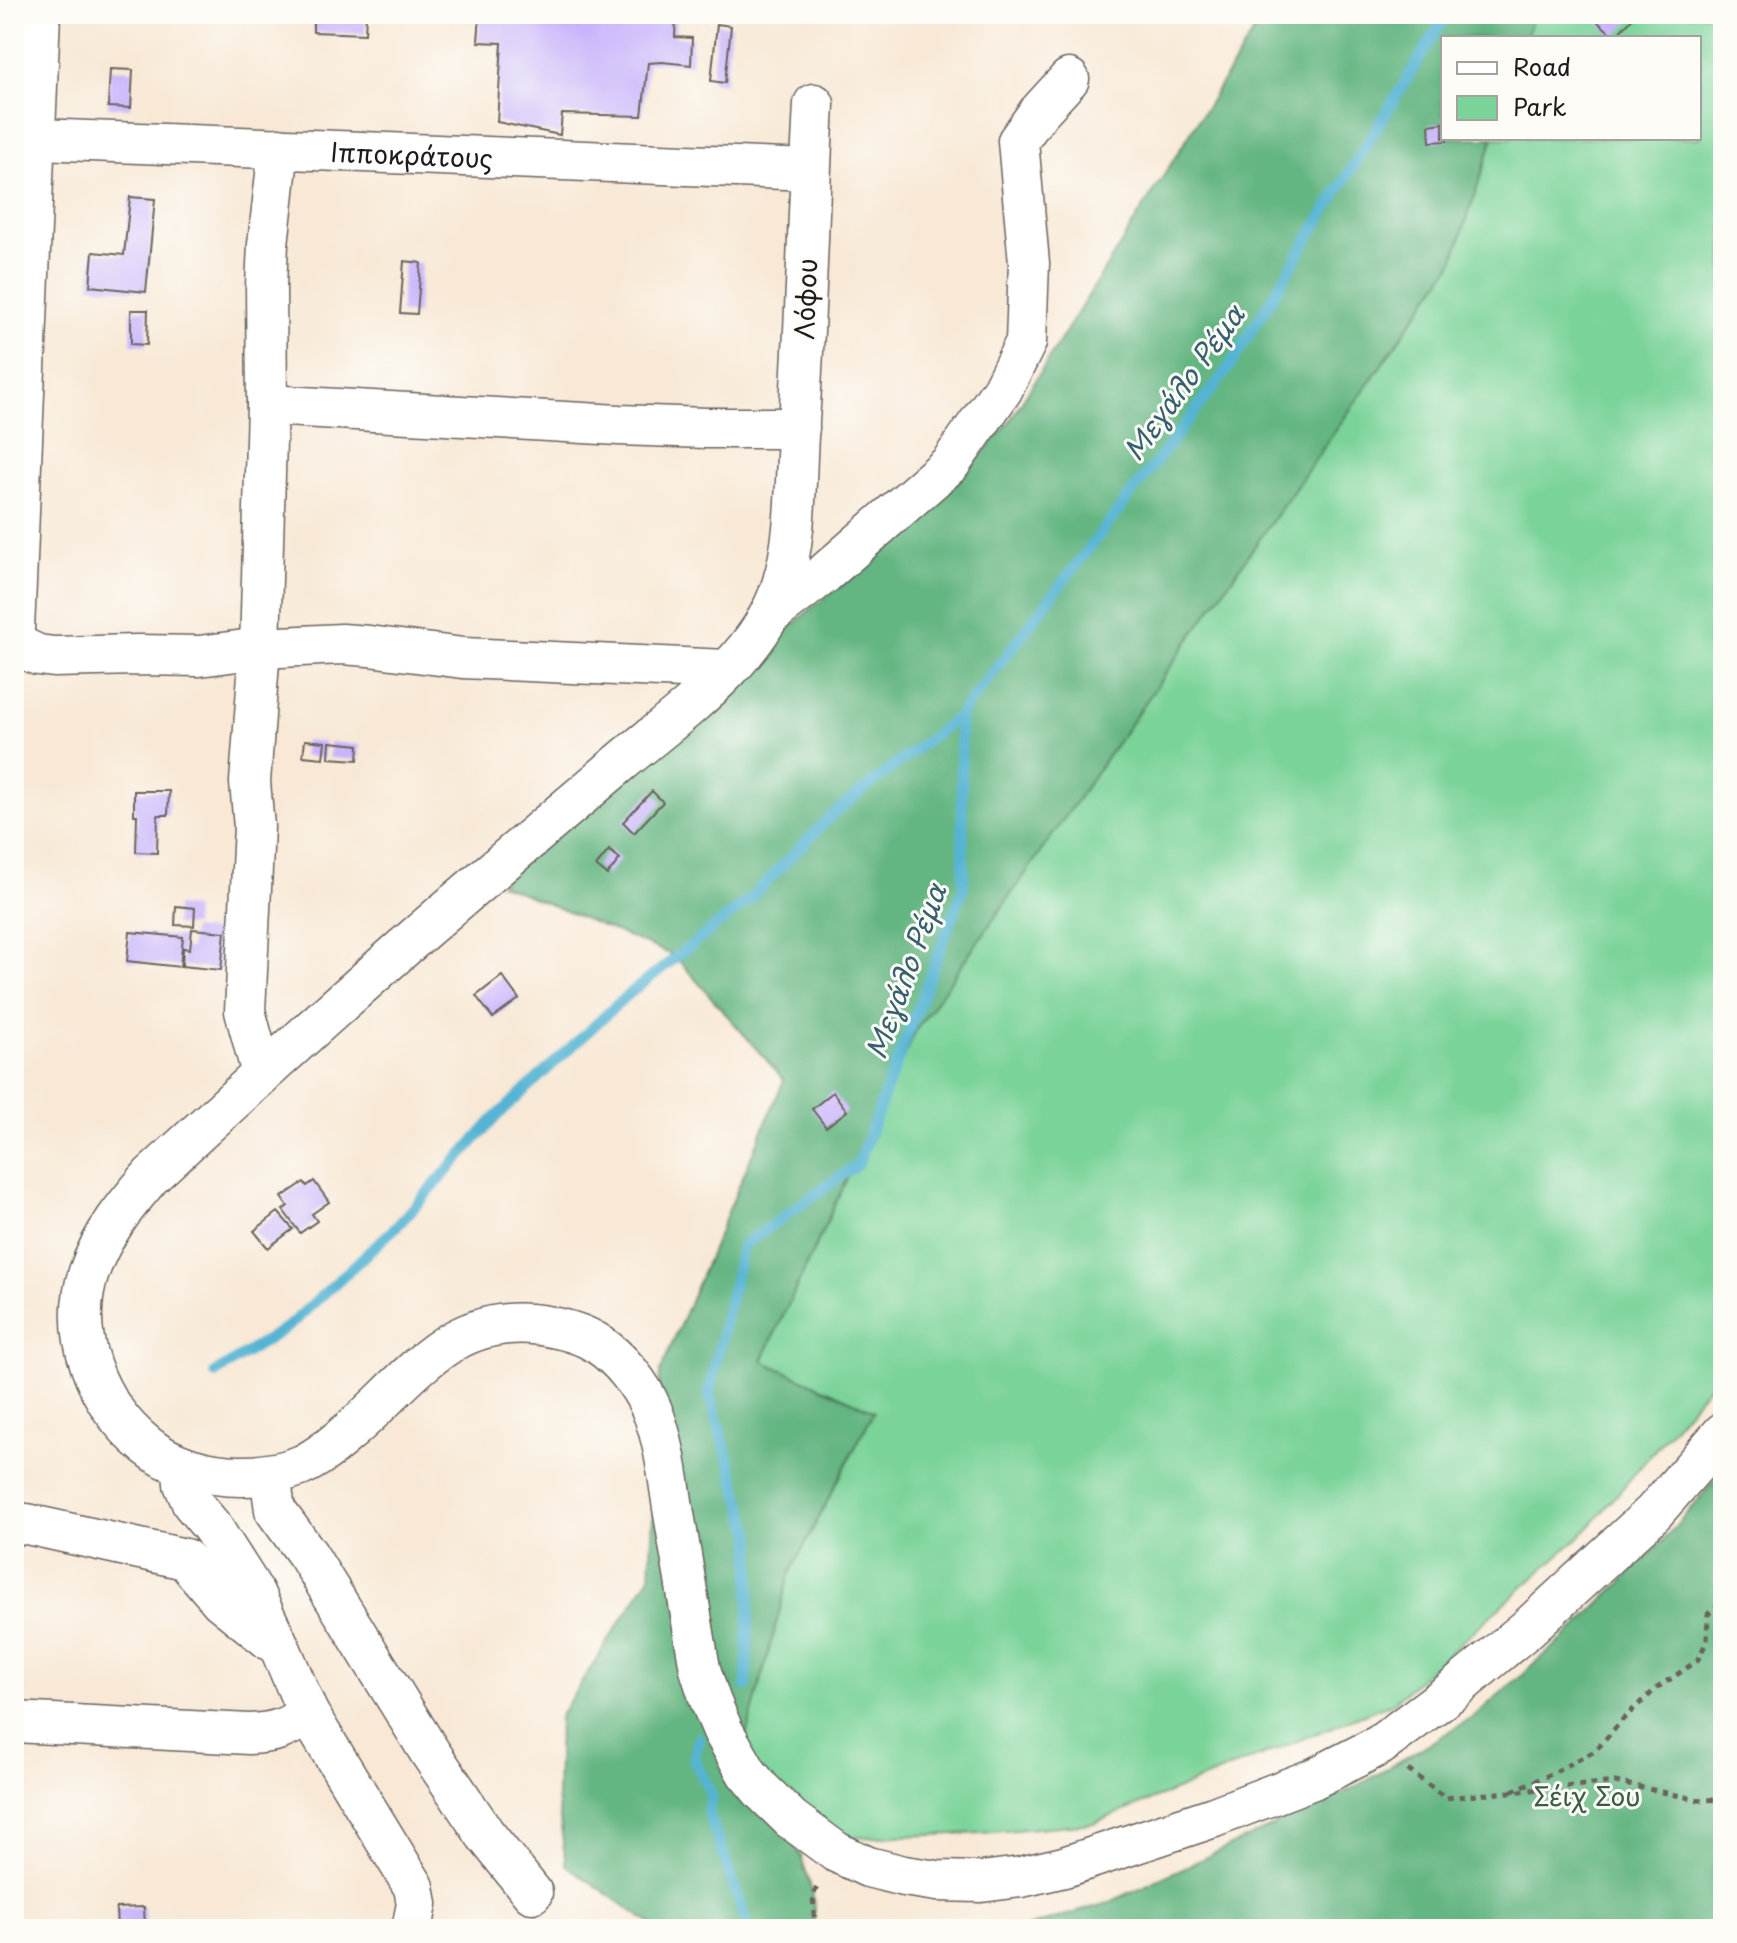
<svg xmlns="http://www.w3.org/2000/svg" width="1737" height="1943" font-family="'Playpen Sans',sans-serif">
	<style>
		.green { fill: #7ad399; stroke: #4b785a; stroke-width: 2 }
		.forest { fill: #63b581; stroke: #40684e; stroke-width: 2 }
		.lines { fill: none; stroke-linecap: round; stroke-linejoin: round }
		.stream { stroke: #55b4d3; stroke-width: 11 }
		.building { fill: #c8b4fb }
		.street-casing { stroke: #69635d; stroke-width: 43 }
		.path { stroke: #69635d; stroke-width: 5; stroke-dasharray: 6 6; stroke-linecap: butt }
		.street { stroke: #fff; stroke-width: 40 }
		.labels { text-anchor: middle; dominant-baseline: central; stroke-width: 6; stroke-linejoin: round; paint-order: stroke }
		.street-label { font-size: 26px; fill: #1c1c1c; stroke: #fdfcf7 }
		.park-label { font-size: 26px; fill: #3d5c48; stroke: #fdfcf7 }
		.water-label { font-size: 28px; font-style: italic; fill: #36606e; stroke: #fdfcf7 }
	</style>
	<rect width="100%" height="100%" fill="#fdfcf7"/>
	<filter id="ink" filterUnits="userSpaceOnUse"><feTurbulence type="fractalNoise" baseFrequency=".0125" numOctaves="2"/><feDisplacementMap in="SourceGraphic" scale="16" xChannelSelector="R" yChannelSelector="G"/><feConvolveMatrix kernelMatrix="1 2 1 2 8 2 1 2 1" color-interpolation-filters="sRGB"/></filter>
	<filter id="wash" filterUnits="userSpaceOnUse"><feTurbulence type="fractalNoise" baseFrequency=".006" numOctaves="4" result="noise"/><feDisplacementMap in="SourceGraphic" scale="32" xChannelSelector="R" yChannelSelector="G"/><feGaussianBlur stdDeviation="1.8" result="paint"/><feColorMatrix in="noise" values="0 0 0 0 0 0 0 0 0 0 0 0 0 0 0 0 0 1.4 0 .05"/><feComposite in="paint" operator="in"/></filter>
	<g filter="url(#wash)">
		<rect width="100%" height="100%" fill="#f8e8d5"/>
		<path class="green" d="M1533,14H1723V1369L1587,1530L1394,1702L1094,1823L981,1833L818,1839L739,1762L789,1575L874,1411L762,1361L916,1030L1452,264L1493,138H1699V38H1526Z"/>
		<path class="forest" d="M1265,14H1533L1526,38H1443V138H1493L1452,264L916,1030L762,1361L874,1411L789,1575L739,1762L801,1856L813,1895L815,1929H658L566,1865L557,1797L559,1717L650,1576L660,1372L784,1080L675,956L500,884L814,606L872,562L932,508L972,466L1009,422Z
			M1723,1471V1929H1020L1108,1903L1356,1787L1472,1718L1569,1634L1659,1545Z"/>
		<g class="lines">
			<path class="stream" d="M215,1373L290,1325L398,1225L496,1117L624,998L748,901L834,813L960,715
				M746,1686L752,1537L709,1393L742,1246L858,1164L964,887L960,715L1228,369L1447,14
				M699,1738L694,1759L712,1796L708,1811L749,1929"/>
		</g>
		<g id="blocks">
			<path class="building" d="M313,14H366L365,34L313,32Z
				M480,14H676L675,37L692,38L691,65L662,62L648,63L642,116L562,114L560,135L497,122L502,43L478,42Z
				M1589,14H1636L1615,37Z
				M717,24L731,26L725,83L711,81Z
				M110,69L133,70L131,108L108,107Z
				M1443,123V138H1447V141L1430,142L1429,125Z
				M130,197L155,199L146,292L90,286L93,252L124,255Z
				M404,261L421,263L417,314L400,313Z
				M131,310H148L147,345L131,344Z
				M305,740L325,742L323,758L303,756Z
				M330,742L359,745L358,760L329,758Z
				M134,791H169L168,815H158L157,853L136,852L137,815H134Z
				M652,791L663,802L634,833L623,822Z
				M609,850L620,859L607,875L596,866Z
				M176,906L195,908L194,926L175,925Z
				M192,929L225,932L221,970L182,966L183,948L190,949Z
				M130,932L183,937L180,967L127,961Z
				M502,976L519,999L493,1018L476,996Z
				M833,1092L847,1111L826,1127L812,1109Z
				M314,1181L329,1202L312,1214L317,1221L300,1233L283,1210L288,1206L282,1197L304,1182L307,1186Z
				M278,1212L293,1229L268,1248L254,1231Z
				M144,1907L145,1928L117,1929L116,1908Z"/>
		</g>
	</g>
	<g filter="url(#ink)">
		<use href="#blocks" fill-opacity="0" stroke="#69635d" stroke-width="2"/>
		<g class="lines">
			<g class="street-casing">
				<g id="street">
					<path d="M814,104C808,214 806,325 798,436C795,485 797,537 782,585C760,659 677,715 620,763C572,804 523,845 475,886C364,980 257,1078 151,1176C125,1206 102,1234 89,1272C68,1334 96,1404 146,1445C171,1466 208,1476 241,1476C261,1476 282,1473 300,1466C317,1459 332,1446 345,1435C409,1383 447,1312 541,1325C560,1328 582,1333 598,1344C620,1358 641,1385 651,1408C664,1439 668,1475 673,1508C682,1562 691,1616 700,1669L710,1700L723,1731L747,1773L762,1791L791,1819L836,1852L868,1867L904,1876L937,1881L981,1882L1021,1877L1064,1867L1214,1817L1313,1779L1380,1745L1451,1692L1527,1629L1654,1512L1723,1433"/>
					<path id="s1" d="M14,138L810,170"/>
					<path d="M267,405L619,425L707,428H799"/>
					<path d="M770,615L824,574L950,464L1002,390L1026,342L1029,263L1018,141L1038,113L1069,79"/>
					<path d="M14,630L40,14"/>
					<path d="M14,641L25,649L38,655L54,657L138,655L199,656L260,648L342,644L369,646L463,658L727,670"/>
					<path d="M262,1074L245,1011L254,827L250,782L260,648L267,405L266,286L268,244L279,148"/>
					<path d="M183,1466L184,1484L192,1503L212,1527L253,1591L280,1648L308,1713L414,1887L417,1904L412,1929"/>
					<path d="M270,1474L275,1510L308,1555L429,1751L485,1834L532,1893"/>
					<path d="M14,1525L27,1524L185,1559L221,1601L271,1641"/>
					<path d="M14,1722L249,1734C275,1733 287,1729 308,1713"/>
				</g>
			</g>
			<path class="path" d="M1408,1770L1446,1798L1615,1782L1700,1800L1723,1799
				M1512,1791L1549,1775L1595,1751L1625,1717L1657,1688L1697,1661L1707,1641L1708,1614L1723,1601
				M498,1929L508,1918
				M815,1929L813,1895L819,1884"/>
			<use href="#street" class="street"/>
		</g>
	</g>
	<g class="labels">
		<g class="street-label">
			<text stroke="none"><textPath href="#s1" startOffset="398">Ιπποκράτους</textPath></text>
			<text transform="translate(805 299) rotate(-88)">Λόφου</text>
		</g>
		<g class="park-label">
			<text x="1587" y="1795">Σέιχ Σου</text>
		</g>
		<g class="water-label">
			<text transform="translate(1183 382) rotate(-54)">Μεγάλο Ρέμα</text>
			<text transform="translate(905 971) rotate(-70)">Μεγάλο Ρέμα</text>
		</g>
	</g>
	<rect width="1737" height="1943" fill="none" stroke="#fdfcf7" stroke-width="48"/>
	<rect x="1441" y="36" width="260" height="104" fill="#fdfcf7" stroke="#a3a29f" stroke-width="2"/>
	<rect x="1457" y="62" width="40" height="12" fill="#ffffff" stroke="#a3a29f" stroke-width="2"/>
	<text x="1513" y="76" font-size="24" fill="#1c1c1c">Road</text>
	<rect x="1457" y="96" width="40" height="24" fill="#7ad399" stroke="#a3a29f" stroke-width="2"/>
	<text x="1513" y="116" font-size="24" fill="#1c1c1c">Park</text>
</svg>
